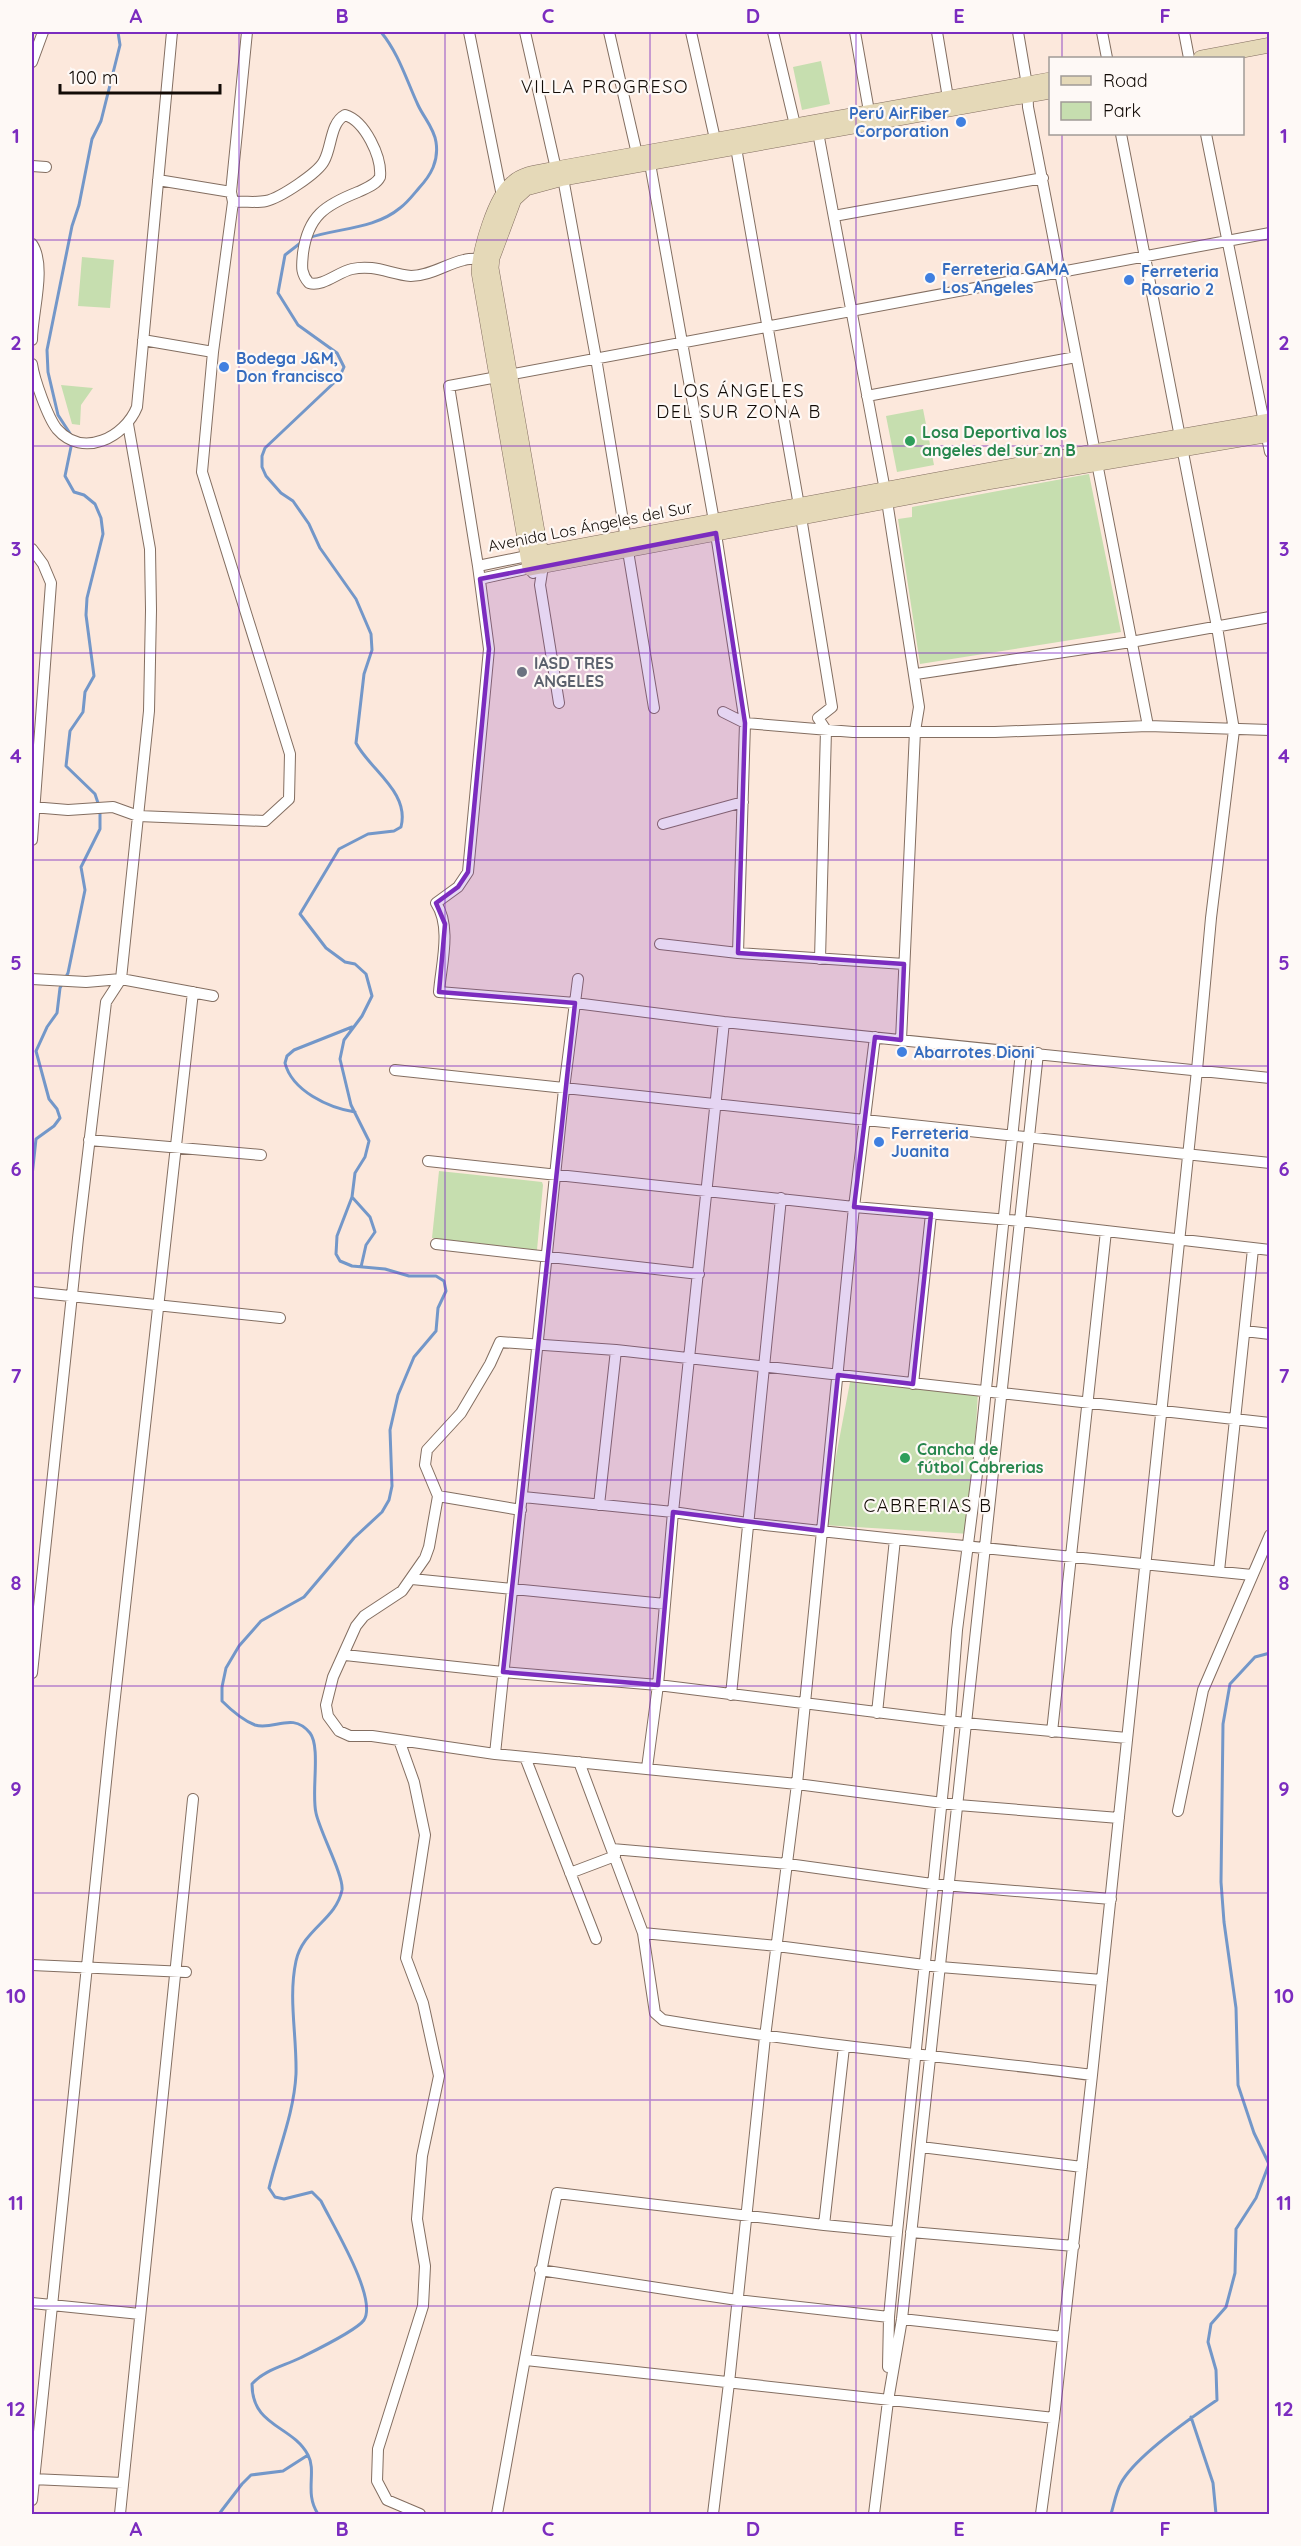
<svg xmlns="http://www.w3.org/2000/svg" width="1301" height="2546" font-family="Quicksand,sans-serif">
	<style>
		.green { fill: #c6deaf }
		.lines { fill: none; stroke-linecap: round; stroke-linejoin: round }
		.stream { stroke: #7397c9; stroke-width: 3 }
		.street-casing { stroke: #836e61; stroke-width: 12 }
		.secondary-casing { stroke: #836e61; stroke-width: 16 }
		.street { stroke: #fff; stroke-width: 10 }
		.secondary { stroke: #e5d9b8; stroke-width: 15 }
		.marked { fill: #7b2cbf; fill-opacity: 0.2; stroke: #7b2cbf; stroke-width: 4.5; stroke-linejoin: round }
		.grid { fill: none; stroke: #7b2cbf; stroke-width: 1.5; stroke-opacity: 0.55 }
		.shop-dot { fill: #3f7fe0; stroke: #fef9f6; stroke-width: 2 }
		.leisure-dot { fill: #2e9e5b; stroke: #fef9f6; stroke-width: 2 }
		.worship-dot { fill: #6b7280; stroke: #fef9f6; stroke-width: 2 }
		.labels { text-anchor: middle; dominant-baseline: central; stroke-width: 4.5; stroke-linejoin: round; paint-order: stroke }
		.shop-label { font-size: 16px; font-weight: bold; fill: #366cbe; stroke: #fef9f6; text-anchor: start }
		.leisure-label { font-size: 16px; font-weight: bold; fill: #27864d; stroke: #fef9f6; text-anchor: start }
		.street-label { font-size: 16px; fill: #120b06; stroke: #fef9f6 }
		.worship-label { font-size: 16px; font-weight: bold; fill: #5b616d; stroke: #fef9f6; text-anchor: start }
		.neighbourhood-label { font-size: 18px; letter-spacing: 1.5px; fill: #120b06; stroke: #fef9f6 }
		.neatline { fill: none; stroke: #7b2cbf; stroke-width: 2 }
		.grid-label { font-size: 20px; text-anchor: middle; font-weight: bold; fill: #7b2cbf }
	</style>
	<rect width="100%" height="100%" fill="#fce8dc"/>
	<path class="green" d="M821,61L830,104L802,110L793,67Z
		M82,257L114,260L110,308L78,306Z
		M61,385L93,388L81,405L80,425L72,424Z
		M923,409L934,465L897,472L886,416Z
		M1089,474L1121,632L920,664L898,519L912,517V507Z
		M439,1171L542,1182L543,1185L537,1250L432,1238Z
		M851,1377L978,1391L970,1534L823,1525Z"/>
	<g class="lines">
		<path class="stream" d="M308,238C338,228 375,229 400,208C407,203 413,195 419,188C431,175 439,161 436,142C434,128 424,118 418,105C406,79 399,54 381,32
			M303,241L285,255L278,293L298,325L337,353L344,367L339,378L265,448L262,456V467L266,476L281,493L293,501L309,524L320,548L356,599L371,634L372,650L364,674L356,743C370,770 410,792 401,827L394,831L368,834L339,849L300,914L326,948L345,962L355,964L366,974L372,996L362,1016L344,1040L340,1059L351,1105L369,1141L365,1157L355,1173L352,1197L337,1236L336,1254L340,1261L352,1266L385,1269L409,1276H436L444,1281L446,1291L438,1308L436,1331L414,1357L398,1395L390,1430L392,1486L389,1500L382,1512L354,1538L304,1597L261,1621L239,1646L226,1668L222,1687V1701C232,1711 242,1720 255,1725C274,1731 292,1711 310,1733C321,1747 311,1793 316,1813C320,1832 344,1876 342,1890C336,1920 303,1929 296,1961C288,1998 297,2036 296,2074C294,2114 278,2150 269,2188L275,2197L284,2199L312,2192L321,2201C332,2224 378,2298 364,2320C356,2331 314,2351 300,2358C284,2366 264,2370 252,2384C252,2427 292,2425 308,2455C317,2472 304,2493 318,2514
			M71,435L58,415L48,372L47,350L72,226L79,205L92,139L101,121L120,45L118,32
			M352,1027L294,1050L287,1056L285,1063C292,1091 329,1108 355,1112
			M32,1176L36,1139L54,1126L60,1118L57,1109L49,1099L36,1051L47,1027L57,1013L60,988L68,973L85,890L81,867L100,829V809L95,794L66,766L70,731L83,712L85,692L94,676L86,615L87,598L103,534L101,518L95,504L84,495L74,492L65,476L72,442
			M352,1197L370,1217L375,1232L366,1245L361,1267
			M1191,2417L1213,2483L1216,2514
			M219,2514L242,2484L251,2475L283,2471L308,2455
			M1111,2514C1114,2504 1116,2492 1121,2483C1135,2457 1192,2417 1217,2400L1216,2370L1208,2342L1211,2324L1226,2307L1235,2273L1236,2229L1256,2198L1269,2164L1254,2133L1238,2085L1236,2008L1224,1922L1221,1882L1223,1724L1230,1684L1255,1657L1270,1653"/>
		<g class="street-casing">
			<path id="street" d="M469,32L502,196
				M525,32L556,169L563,178L596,358L654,708
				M609,32L637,154
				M691,32L715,139
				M773,32L795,125
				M855,32L870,117
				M937,32L949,104
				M1018,32L1027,85L1028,107L1148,726
				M1102,32L1107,58
				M1184,32L1189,58
				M32,62L43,32
				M817,127L887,501L919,707L915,731L901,1040
				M1206,134L1270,452
				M735,142L801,517L832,707L818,718L826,730L820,959
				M649,158L714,521L745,723L738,953
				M32,166L46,167
				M158,180L231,192
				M233,202C244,201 256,203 266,201C280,198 318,173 324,161C332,147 330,123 345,115C365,121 382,157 380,177C376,185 366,188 358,192C325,205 308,216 303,253C302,265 300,273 309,283C323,287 338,272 352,269C374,264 390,274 411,276C430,276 446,264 464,260C471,258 480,259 487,259
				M834,216L1043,178
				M32,244C47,266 32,313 32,340
				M143,340L213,352
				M32,364C34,379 48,418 57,429C83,459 125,437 137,407L172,32
				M867,396L1076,357
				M32,549L43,564L51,583L32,840
				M527,556L478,566L489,649L468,872L458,887L436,903C452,927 441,965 439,992L575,1003L724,1022L1270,1078
				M478,566L449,386L1270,233
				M543,566L540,585L559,703
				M480,579L530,568L533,573
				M916,674L1131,642L1270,617
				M723,712L745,723L853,732H995L1148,726L1270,730
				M32,807L68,810L113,807L138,816L265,821L289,799L290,754L202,472L213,352L233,202L231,192L247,32
				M663,824L743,802
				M660,944L738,953L904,964
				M32,979L86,982L121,979L213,996
				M395,1070L1270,1163
				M89,1140L261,1155
				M428,1161L854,1207L1020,1221L1270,1250
				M436,1244L699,1274
				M32,1292L280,1318
				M1245,1331L1270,1334
				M913,1384L931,1214
				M438,1496L521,1510
				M523,1497L673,1512L747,1523L895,1539L1252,1575
				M599,1505L616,1350
				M1219,1571L1253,1249
				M412,1579L665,1604
				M345,1655L503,1672L658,1685L965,1723L1127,1738
				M32,1673L78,1238L106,1002L121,979L149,711L151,610L150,549L128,424
				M731,1695L781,1198
				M877,1713L895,1539
				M1052,1732L1106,1231
				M399,1740L414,1782L425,1835L406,1958L423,2003L439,2076L422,2156L417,2219L425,2266L423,2306L378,2449L377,2481L387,2500L420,2514
				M495,1754L564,1089L578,979
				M525,1757L596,1939
				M579,1762L643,1933L655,2013L663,2020C806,2044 949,2057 1092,2075
				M647,1768L658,1685L673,1512L724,1022
				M1178,1811L1203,1690L1270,1535
				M1119,1818L958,1805L797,1784L495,1754L372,1736H350L339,1731L328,1716L326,1705L333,1677L356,1626L364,1616L402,1591L425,1558L429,1547L438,1496L425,1465L427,1450L461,1413L490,1364L500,1342L616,1350L1270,1423
				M612,1849L788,1864L932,1884L1111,1899
				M570,1873L615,1856
				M643,1933L777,1946L940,1967L1102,1980
				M32,1965L186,1972
				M921,2147L1082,2167
				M824,2225L844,2047
				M911,2232L1074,2246
				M540,2270L737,2300L889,2317
				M32,2303L140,2314
				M902,2319L1063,2337
				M526,2360L1054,2418
				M888,2367L889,2317L897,2232L950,1721L957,1630L978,1466L1021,1052
				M32,2479L123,2483
				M32,2500L111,1733L193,992
				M120,2514L193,1799
				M497,2514C517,2407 534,2300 557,2193L824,2225L897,2232
				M713,2514L729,2383L765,2037L797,1784L854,1207L875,1037
				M874,2514L888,2401L902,2319L1038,1053
				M1041,2514L1054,2418L1092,2075L1197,1070L1211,918L1234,730L1217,627L1121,134"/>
		</g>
		<g class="secondary-casing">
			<path id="secondary" d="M1201,58L1270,45
				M1050,80L556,169C541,172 523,173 512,184C495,198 480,250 479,272L530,568L988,482L1270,434
				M533,555L985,471L1270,421
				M543,566L491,268L492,258L514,199L526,188L563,178L1050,91"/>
		</g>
		<use href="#street" class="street"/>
		<use href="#secondary" class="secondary"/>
	</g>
	<path class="marked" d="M716,533L745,723L738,953L904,964L901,1040L875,1037L854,1207L931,1214L913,1384L838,1375L822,1531L673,1512L658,1685L503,1672L575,1003L439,992L445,924L436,903L458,887L468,872L489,649L480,579Z"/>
	<path class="grid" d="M239,32V2514M445,32V2514M650,32V2514M856,32V2514M1062,32V58M1062,134V2514M32,240H1270M32,446H1270M32,653H1270M32,860H1270M32,1066H1270M32,1273H1270M32,1480H1270M32,1686H1270M32,1893H1270M32,2100H1270M32,2306H1270"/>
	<g class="shop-dot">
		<circle cx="961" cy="122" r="6"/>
		<circle cx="930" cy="278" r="6"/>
		<circle cx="1129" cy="280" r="6"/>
		<circle cx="224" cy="367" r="6"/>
		<circle cx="902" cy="1052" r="6"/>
		<circle cx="879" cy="1142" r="6"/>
	</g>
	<g class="leisure-dot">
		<circle cx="910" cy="441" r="6"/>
		<circle cx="905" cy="1458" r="6"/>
	</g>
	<circle class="worship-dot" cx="522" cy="672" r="6"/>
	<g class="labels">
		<g class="shop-label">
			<text x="949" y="113" text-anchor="end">Perú AirFiber<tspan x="949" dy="18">Corporation</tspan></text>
			<text x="942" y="269">Ferreteria GAMA<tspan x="942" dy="18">Los Angeles</tspan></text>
			<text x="1141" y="271">Ferreteria<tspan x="1141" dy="18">Rosario 2</tspan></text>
			<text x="236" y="358">Bodega J&amp;M,<tspan x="236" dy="18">Don francisco</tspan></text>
			<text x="914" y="1052">Abarrotes Dioni</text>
			<text x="891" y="1133">Ferreteria<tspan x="891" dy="18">Juanita</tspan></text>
		</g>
		<g class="leisure-label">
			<text x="922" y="432">Losa Deportiva los<tspan x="922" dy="18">angeles del sur zn B</tspan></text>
			<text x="917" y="1449">Cancha de<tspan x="917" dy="18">fútbol Cabrerias</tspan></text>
		</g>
		<g class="street-label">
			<text transform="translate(590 526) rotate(-11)">Avenida Los Ángeles del Sur</text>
		</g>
		<g class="worship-label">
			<text x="534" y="663">IASD TRES<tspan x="534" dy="18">ANGELES</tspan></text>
		</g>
		<g class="neighbourhood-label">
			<text x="605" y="86">VILLA PROGRESO</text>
			<text x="739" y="390">LOS ÁNGELES<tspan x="739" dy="21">DEL SUR ZONA B</tspan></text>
			<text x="928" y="1505">CABRERIAS B</text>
		</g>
	</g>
	<rect width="1301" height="2546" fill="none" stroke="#fef9f6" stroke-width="66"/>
	<rect x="1049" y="57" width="195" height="78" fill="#fef9f6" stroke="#a09a96" stroke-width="1.5"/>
	<rect x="1061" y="76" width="30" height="9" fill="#e5d9b8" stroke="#a09a96" stroke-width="1.5"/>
	<text x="1103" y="87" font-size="18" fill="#120b06">Road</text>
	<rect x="1061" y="102" width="30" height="18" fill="#c6deaf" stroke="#a09a96" stroke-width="1.5"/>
	<text x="1103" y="117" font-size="18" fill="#120b06">Park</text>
	<path d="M60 84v9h160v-9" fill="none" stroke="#120b06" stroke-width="3"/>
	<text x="69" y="84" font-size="18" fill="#120b06" stroke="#fef9f6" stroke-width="4.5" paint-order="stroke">100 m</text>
	<rect x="33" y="33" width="1235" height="2480" class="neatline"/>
	<g class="grid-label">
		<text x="136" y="23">A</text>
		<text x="342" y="23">B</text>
		<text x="548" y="23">C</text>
		<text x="753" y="23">D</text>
		<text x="959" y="23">E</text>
		<text x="1165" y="23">F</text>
		<text x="16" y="143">1</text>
		<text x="1284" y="143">1</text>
		<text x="16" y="350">2</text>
		<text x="1284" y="350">2</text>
		<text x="16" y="556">3</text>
		<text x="1284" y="556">3</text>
		<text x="16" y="763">4</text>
		<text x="1284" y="763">4</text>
		<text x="16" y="970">5</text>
		<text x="1284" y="970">5</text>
		<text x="16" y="1176">6</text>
		<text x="1284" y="1176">6</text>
		<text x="16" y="1383">7</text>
		<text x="1284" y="1383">7</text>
		<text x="16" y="1590">8</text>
		<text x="1284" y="1590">8</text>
		<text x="16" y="1796">9</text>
		<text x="1284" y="1796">9</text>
		<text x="16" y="2003">10</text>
		<text x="1284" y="2003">10</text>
		<text x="16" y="2210">11</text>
		<text x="1284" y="2210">11</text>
		<text x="16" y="2416">12</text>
		<text x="1284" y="2416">12</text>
		<text x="136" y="2536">A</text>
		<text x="342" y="2536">B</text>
		<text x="548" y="2536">C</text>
		<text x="753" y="2536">D</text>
		<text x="959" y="2536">E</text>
		<text x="1165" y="2536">F</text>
	</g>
</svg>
